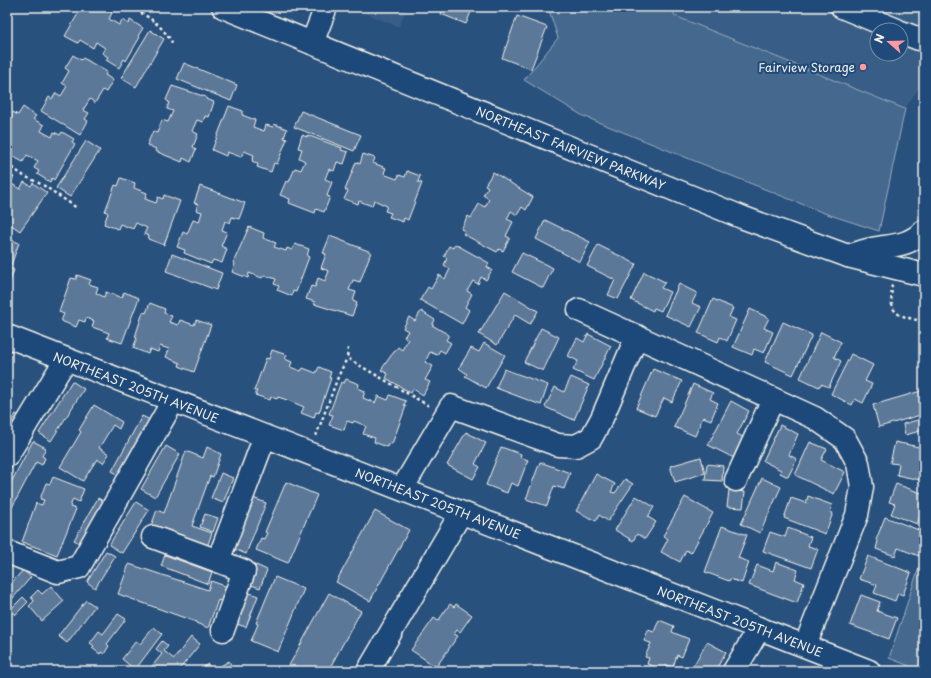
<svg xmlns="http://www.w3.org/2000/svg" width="931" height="678" font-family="'Playpen Sans',sans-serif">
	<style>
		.built { fill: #375d86; fill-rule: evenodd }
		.green { fill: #45688e; stroke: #9cacbb }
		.building { fill: #5b7899; stroke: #f4f1e8 }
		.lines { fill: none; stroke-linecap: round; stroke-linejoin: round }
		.minor-casing { stroke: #f4f1e8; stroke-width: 25 }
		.major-casing { stroke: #f4f1e8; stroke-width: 25 }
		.highway-casing { stroke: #f4f1e8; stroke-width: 25 }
		.path { stroke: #f4f1e8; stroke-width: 2.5; stroke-dasharray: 3 3; stroke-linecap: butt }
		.minor { stroke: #1f4a7a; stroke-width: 22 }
		.major { stroke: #1f4a7a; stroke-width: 22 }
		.highway { stroke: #1f4a7a; stroke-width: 22 }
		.poi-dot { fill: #ff9aa2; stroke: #1f4a7a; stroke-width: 1.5 }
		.labels { text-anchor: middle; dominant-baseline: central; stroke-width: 4; stroke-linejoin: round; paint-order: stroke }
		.poi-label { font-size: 12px; fill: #f4f1e8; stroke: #1f4a7a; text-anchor: end }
		.street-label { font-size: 12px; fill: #f4f1e8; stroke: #1f4a7a }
	</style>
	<rect width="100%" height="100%" fill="#28517e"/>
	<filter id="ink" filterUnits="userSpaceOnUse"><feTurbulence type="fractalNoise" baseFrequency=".025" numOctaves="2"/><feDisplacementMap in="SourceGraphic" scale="8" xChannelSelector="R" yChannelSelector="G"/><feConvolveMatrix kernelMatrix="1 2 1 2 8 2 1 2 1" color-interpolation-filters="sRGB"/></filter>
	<g filter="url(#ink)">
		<path class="built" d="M350,7H407L399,27Z
			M671,7H924V80L905,109L675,16ZM877,30H901V54H877Z"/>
		<path class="green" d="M548,7H671L675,16L905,109L879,231L824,213L583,116L524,80L558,38Z
			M924,552V671H922L889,658Z"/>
		<path class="building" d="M82,7H101L112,13L109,19L119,25L122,20L129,24L130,20L143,28L138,36L140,37L126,61L124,59L119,68L106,60L108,57L102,53L105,48L96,42L93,48L80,40L78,43L65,36Z
			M443,7H473L466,24L441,14Z
			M517,16L547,27L531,69L502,58Z
			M150,30L164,39L136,87L121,78Z
			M73,55L81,60L83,58L107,72L105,75L113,80L106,92L103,90L95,103L90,99L83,110L89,113L85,119L88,121L80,135L41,111L49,97L52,99L56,93L61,96L67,86L62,83L69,71L65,68Z
			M184,63L237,85L231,101L177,79Z
			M172,86L206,97V99L214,102L209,117L205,116L203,122L197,120L192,131L198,134L193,147L196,149L191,162L183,158L182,162L155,151L156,149L147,145L153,131L157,133L162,120L168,122L173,111L167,109L169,102L166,100Z
			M229,106L243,111L242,115L255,120L253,127L264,131L266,125L273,127L274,124L287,129L284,138L287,139L277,164L274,163L271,172L257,167L258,164L252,161L254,155L244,151L241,157L227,152L226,156L212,150Z
			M23,107L36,116L33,119L44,125L41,131L52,137L54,132L60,135L62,132L74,139L72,142L75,144L54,180L52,178L50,182L37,174L39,171L34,168L38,161L27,155L23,162L10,155L7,156V121L13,112L18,115Z
			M301,111L361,135L354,151L294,127Z
			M302,135L307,137V135L342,148L341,150L348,152L344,164L337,162L334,171L329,169L325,179L332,182L327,196L330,197L324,212L316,209L315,213L289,203L290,199L280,195L286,181L289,182L295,168L301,170L305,161L299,158L302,149L298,148Z
			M86,141L100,150L70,197L56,188Z
			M363,154L375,158L373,163L386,168L384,173L386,175L397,179L399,175L405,177L407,171L420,176L418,182L422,183L408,220L404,218L403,222L389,217L391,213L385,211L387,206L374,200L372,206L359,201L358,204L344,199L348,191L345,190L356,162L360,164Z
			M493,172L533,197L526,210L522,207L517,215L511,211L507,219L513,222L506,236L510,238L503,251L499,249L497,252L463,234L465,231L461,229L468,216L471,218L479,204L485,207L489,199L483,195L488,187L485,185Z
			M7,173L14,177L10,183L20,189L24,182L31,186L33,183L47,193L20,231L7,222Z
			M121,178L135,183L134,188L147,193L145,199L156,203L158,197L163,199L164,195L180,201L164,245L148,239L149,236L144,234L147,228L136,223L133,229L120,224L118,229L104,224L108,213L105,211L115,185L118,186Z
			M200,186L245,203L239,219L232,217L230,223L225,221L222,230L227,232L221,246L227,249L222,263L213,260L211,264L184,253L185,250L177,247L183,232L187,234L193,220L199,222L202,212L196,210L198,204L194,203Z
			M545,220L590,242L580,262L536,239Z
			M249,227L264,233L263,238L276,243L274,247L286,251L287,248L292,250L295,244L309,249L307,256L309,257L296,292L293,291L292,296L277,290L279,286L274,284L276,279L264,275L262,278L249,273L248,278L232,272L235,264L233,263Z
			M330,236L371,252L360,282L353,280L349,290L356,292L353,301L357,303L352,316L314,304L315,302L306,299L311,286L315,287L318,278L325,281L329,271L321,268L326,254L323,253Z
			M7,238L19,243L10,268L14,270L7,289Z
			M455,244L489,263L487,267L492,270L486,280L481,277L478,284L473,281L467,291L472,294L465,307L469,310L462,324L420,300L428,287L431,289L439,275L445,279L450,269L444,265L447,258L444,256L449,246L453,248Z
			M598,245L636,264L618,299L608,295L615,280L587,266Z
			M522,253L553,268L543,288L512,272Z
			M172,254L222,273L216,290L166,271Z
			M644,272L665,282L661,288L670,292L661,311L654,308L653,311L631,300Z
			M77,275L91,280L89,284L98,287L96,293L104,297L106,292L122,298L124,292L139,298L122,343L107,338L109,333L92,327L94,321L86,318L85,322L79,320L76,327L61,321L64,314L59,312L71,278L76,279Z
			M679,284L697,293L692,303L701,307L691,327L665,315Z
			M505,291L538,311L530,324L515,315L497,345L479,334Z
			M713,299L733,308L729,317L736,320L727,341L720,337L718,342L698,333Z
			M150,303L165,309L164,313L172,316L169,322L178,325L180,320L194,325L196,320L211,325L194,372L179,366L180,363L166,357L169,349L160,346L158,352L150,349L148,354L133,348L137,338L135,337L143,312L146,313Z
			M750,309L769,318L764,328L773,332L764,353L754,349L752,355L733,347Z
			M421,311L435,320L432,325L449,335L446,340L451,343L445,353L440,350L437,355L430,352L425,362L433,366L425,380L430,382L423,395L413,389L411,393L386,378L388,374L381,370L390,357L398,347L402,350L408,339L404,337L408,331L403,328L409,317L415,321Z
			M783,322L812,335L793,375L765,362Z
			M541,328L559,337L543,371L524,362Z
			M821,332L841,342L834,357L841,361L829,387L821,384L819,387L800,378Z
			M588,334L611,346L594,380L573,370L578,361L568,356L577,338L584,342Z
			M484,343L505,355L486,388L465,376L467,374L459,368L471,348L479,352Z
			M272,350L287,355L285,359L292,362L290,367L301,371L303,368L316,373L319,367L331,372L329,378H331L319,413L316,412L314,418L301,413L304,407L290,401L278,397L277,399L271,397L270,400L255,395L257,391H254L266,358L269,359Z
			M851,354L873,365L865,381L872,384L863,403L855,399L852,405L831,394Z
			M504,369L548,385L541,405L496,388Z
			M653,369L682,381L672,402L664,398L655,416L636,408Z
			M571,377L589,385L574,420L545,407L555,387L564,392Z
			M346,379L359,384L358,388L365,391L363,398L375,403L378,396L388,400L390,395L406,401L404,405L406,406L392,444L389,443L387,447L374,442L375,438L363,434L366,426L354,421L353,423L347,421L344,430L329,425L333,415L329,414L341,382L344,383Z
			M72,381L84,389L51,441L39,433Z
			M693,384L713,393L710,399L718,403L711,420L703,417L695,436L674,427Z
			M921,391L924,400V414L879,427L873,405Z
			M731,401L749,411L737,434L747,439L736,459L708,445Z
			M94,405L122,422L119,429L113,425L99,448L109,454L103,463L97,459L83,481L60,467L81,432L79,430Z
			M16,414L27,421L7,441V426Z
			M142,416L154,422L124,478L112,471Z
			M921,419L924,430L905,435L903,424Z
			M780,425L798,434L789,455L797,459L788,477L780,473L781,470L763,461Z
			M466,432L486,443L475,464L480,467L473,479L447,465Z
			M33,441L46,448L42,456L45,458L42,465L36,462L7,517V490Z
			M810,442L827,449L821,460L845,472L834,494L795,475Z
			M895,442L924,448V471H922L920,480L897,475L899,464L890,463Z
			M166,446L180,454L155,497L141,489Z
			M207,447L221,454L213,477L210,476L192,526L212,533L207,547L151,526L157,510L164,513L186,451L203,458Z
			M501,447L521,454L520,457L528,460L518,486L511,483L507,493L486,485Z
			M701,457L705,473L675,482L670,466Z
			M540,462L570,473L564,489L554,486L547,506L526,499Z
			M707,464L723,466L722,481L705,480Z
			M221,473L233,478L223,503L211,498Z
			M596,474L615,484L611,492L615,493L625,479L633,484L608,521L599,515L596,521L576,511Z
			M53,477L84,489L79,502L73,499L70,507L76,509L57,555L22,542L36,503L42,505L44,500L40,499L46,483L50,484Z
			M762,478L781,487L760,533L741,524Z
			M286,482L317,495L288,563L256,550L261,538L264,539L267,533L265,532Z
			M896,484L924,494V513L923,515L921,514L917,524L891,514L895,504L889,502Z
			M729,490L745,492L743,508L727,507Z
			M636,496L654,507L648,517L656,522L645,539L637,534L633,541L615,530Z
			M808,496L832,505L830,512L833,513L825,534L784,518L791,498L806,503Z
			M685,497L713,513L691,553L686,550L680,562L661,552L668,539L663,536Z
			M98,498L110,505L85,547L74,540Z
			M253,498L266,503L246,554L234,549Z
			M136,502L149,510L122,553L109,545Z
			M375,511L409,530L370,601L336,582Z
			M205,514L218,518L213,532L200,527Z
			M885,517L924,532V543L919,556L898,548L895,556L876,549L878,541L876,540Z
			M722,526L747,535L738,558L749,562L742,583L730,579L729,581L705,572Z
			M788,528L811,537L808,546L818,549L811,568L763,551L770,532L785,537Z
			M106,551L115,556L95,588L87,582Z
			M165,555L212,572L208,584L161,566Z
			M868,556L911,573L903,595L898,593L895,601L874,593L877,585L859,579Z
			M776,562L798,570L795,579L804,583L797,603L749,585L757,565L773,571Z
			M129,564L208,590L211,581L228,587L223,602L218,600L208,628L196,623V622L118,594Z
			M256,565L267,570L260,588L248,584Z
			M23,570L31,577L7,605V588Z
			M275,577L304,589L278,652L251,641L258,624L256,623Z
			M51,586L64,601L42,621L29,606L34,601L31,597L38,590L42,594Z
			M245,591L258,596L246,627L233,623Z
			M329,593L361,611L328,671H286Z
			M861,595L880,602L877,611L897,618L889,639L850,625Z
			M23,597L28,602L15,615L10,610Z
			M86,600L95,606L67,643L58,636Z
			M450,604L454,607L456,604L472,615L460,632L457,630L454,634L458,636L436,667L411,650L434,618L438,621Z
			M118,614L126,619L107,644L109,646L104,654L101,652L100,654L92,648L94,646L90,643L99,631L103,634Z
			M659,620L674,626L672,632L689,639L682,657L677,655L673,667L667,665L665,670L647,664L649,658L645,657L651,643L644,641L648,630L654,632Z
			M154,627L162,634L135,670L122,659L136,641L140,644Z
			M191,637L200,644L178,671H152L150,669L162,654L156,649L162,641L168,646L164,651L174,659Z
			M707,642L726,652L715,671H693L691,670Z
			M229,661L234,670L232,671H198L208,664L212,671Z
			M761,666L774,671H759Z"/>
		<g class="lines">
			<g class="minor-casing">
				<path id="minor" d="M842,7L897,30
					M901,32L919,39
					M312,43L326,7
					M579,310L815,418L845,439L858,463L862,487L857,515L805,646
					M7,336L869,671
					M7,456L66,359
					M736,480L773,399
					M402,489L451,406L558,445L576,446L591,438L602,418L637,336
					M153,537L218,561L265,436
					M7,552L58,572L79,567L173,401
					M218,561L244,571L223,630
					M368,671L461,513
					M734,671L759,629"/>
			</g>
			<g class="major-casing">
				<path id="major" d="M223,7L744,218L848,256L924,275"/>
			</g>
			<g class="highway-casing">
				<path id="highway" d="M848,256C858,253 868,249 878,248C897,245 909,245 924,231"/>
			</g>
			<path class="path" d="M130,7C149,16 164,27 174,46
				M7,164L24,176L43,185L77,208
				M892,285C889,317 896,314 924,322
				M348,348L347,358L429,406
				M316,436L338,377L347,358"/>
			<use href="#minor" class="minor"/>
			<use href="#major" class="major"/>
			<use href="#highway" class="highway"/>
		</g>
	</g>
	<circle class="poi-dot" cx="863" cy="67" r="4"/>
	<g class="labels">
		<g class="poi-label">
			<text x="855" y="67">Fairview Storage</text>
		</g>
		<g class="street-label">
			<text transform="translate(571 148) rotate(22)">NORTHEAST FAIRVIEW PARKWAY</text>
			<text transform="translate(136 387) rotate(21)">NORTHEAST 205TH AVENUE</text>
			<text transform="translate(438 503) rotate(21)">NORTHEAST 205TH AVENUE</text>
			<text transform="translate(740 621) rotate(21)">NORTHEAST 205TH AVENUE</text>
		</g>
	</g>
	<rect width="931" height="678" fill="none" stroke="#1f4a7a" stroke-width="24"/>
	<rect x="12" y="12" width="907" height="654" fill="none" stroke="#f4f1e8" stroke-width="1.5" filter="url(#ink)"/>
	<g transform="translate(889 42) rotate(290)"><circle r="19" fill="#1f4a7a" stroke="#748da6"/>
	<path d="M0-3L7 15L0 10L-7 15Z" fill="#ff9aa2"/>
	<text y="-6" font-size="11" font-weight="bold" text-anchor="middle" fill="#f4f1e8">N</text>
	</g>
</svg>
